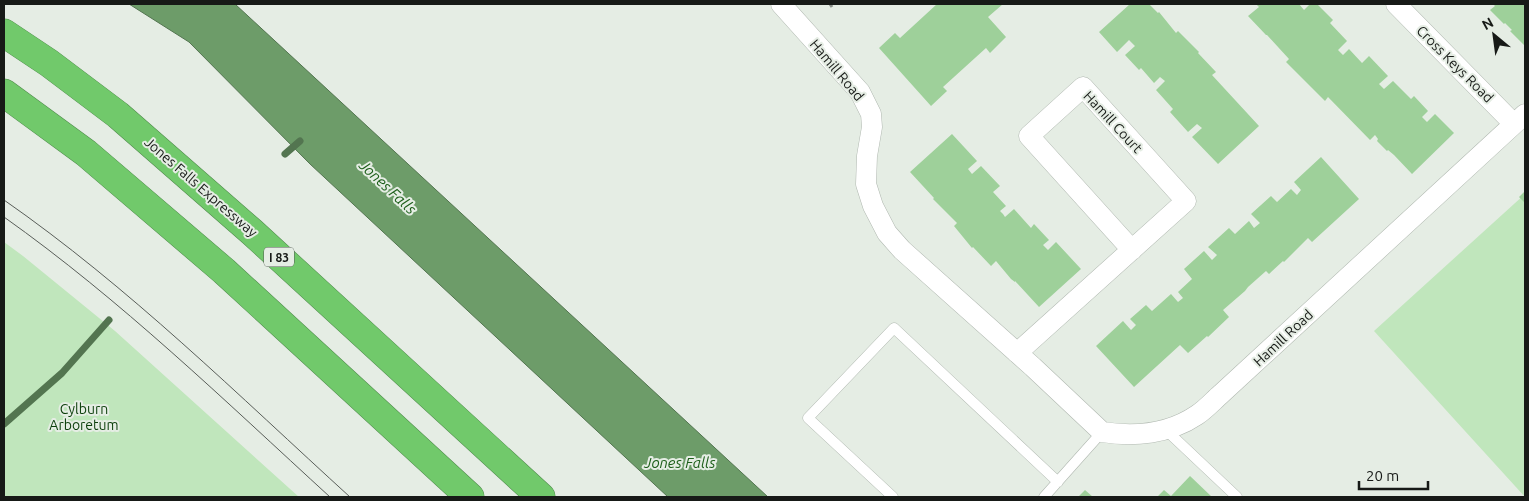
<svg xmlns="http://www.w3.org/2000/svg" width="1529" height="501" font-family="Ubuntu,sans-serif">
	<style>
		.green { fill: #c0e6bc }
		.water { fill: #6d9c69; stroke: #537550 }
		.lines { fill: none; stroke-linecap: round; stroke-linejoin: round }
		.stream { stroke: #537550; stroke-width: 7 }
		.building { fill: #9ed09a }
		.service-casing { stroke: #b0b8b0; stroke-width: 11 }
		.minor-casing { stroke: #b0b8b0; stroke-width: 21 }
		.motorway-casing { stroke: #528c4e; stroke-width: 29 }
		.path { stroke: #8a908a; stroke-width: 3; stroke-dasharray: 5 2.5; stroke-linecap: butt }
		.service { stroke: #fff; stroke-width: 10 }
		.minor { stroke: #fff; stroke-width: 20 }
		.motorway { stroke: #71c96b; stroke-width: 28 }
		.tram { stroke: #595e59; stroke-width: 1 }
		.labels { text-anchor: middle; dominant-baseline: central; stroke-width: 4; stroke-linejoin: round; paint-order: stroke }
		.shield { fill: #e5ede4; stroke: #555954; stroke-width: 1 }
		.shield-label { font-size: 12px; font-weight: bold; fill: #171a17 }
		.street-label { font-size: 14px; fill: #171a17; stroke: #e5ede4 }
		.park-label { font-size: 14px; fill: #0b3e0a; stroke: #e5ede4 }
		.water-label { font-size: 15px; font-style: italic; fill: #1d5f1a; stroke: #e5ede4 }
	</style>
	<rect width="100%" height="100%" fill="#e5ede4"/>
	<path class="green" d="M1525,194V497L1374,331Z
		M4,242L23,256L115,331L299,497H4Z"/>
	<path class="water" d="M129,4H235L768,497H668L310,164L189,42Z"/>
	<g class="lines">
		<path class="stream" d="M285,154L300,141
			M4,424L62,373L109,320"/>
	</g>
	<path class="building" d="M937,4H1003L988,17L1006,37L990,53L986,48L943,87L947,91L931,106L879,48L895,33L900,38Z
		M1130,4H1149L1158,13L1159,12L1176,33L1178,31L1199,52L1198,53L1216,72L1212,75L1259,126L1218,164L1192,137L1202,128L1197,124L1188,132L1170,112L1173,109L1156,90L1165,81L1160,77L1154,83L1141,68L1139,70L1125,55L1135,46L1129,40L1117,52L1099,32Z
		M1256,4H1299L1304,10L1310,4H1317L1333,20L1330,23L1347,41L1338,50L1343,55L1349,49L1362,63L1369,56L1388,76L1379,84L1384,89L1393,81L1411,99L1414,96L1428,111L1422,117L1427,122L1435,114L1454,133L1412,174L1394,155L1388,150L1387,151L1377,141L1378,139L1375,135L1370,140L1328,97L1325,101L1286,62L1289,59L1267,35H1266L1248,16L1259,7Z
		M1493,4H1525V46L1510,31L1512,30L1505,23L1504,24L1490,10L1495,6Z
		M952,134L977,161L968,169L972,174L981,166L1000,186L993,192L1006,206L1000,211L1003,214L1005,217L1014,209L1031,228L1034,224L1049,240L1043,245L1048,250L1056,242L1081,269L1039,307L1015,281V282L1011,279L996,261L991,266L973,247L972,248L954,226L957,223L933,199L934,198L910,172Z
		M1321,157L1359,199L1312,242L1308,238L1284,262L1283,261L1269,274L1266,271L1248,287L1245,291L1223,310L1229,317L1208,337L1207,336L1188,353L1180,345L1134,387L1096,346L1123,321L1131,330L1136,325L1130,319L1146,305L1152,311L1171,294L1178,302L1183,298L1178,292L1192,279L1184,269L1204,251L1212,260L1217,255L1208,247L1229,228L1235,234L1249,221L1254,228L1260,223L1251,214L1271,196L1277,202L1291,189L1297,195L1301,190L1294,182Z
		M1525,191V203L1519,197Z
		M1190,476L1212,497H1157L1164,490L1171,496Z
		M1085,490L1093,497H1078Z"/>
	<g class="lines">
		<g class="service-casing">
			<path id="service" d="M1166,430L1237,497
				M893,497L808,418L894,328L1058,482
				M1044,497L1102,432"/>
		</g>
		<g class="minor-casing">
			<path id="minor" d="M781,4L860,92L871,114L872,127L867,156L866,184L873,206L887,233L902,250L1033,367L1102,432C1134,437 1169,434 1197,415C1206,409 1213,401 1221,394L1525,114
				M1396,4L1514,124
				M1017,353L1186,201L1083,87L1029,136L1132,250"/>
		</g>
		<g class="motorway-casing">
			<path id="motorway" d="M4,33L49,63L118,115L252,232L541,497
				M4,93L86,153L224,271L470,497"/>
		</g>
		<path class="path" d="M830,4L832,7"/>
		<use href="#service" class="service"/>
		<use href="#minor" class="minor"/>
		<use href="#motorway" class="motorway"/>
		<path class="tram" d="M4,200C129,287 238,395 350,497
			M4,217C121,300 224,400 330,497"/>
	</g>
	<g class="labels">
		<rect class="shield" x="264" y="247.5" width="30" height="19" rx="4"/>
		<g class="shield-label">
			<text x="279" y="257">I 83</text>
		</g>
		<g class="street-label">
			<text transform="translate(1455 64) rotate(45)">Cross Keys Road</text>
			<text transform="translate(837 70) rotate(50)">Hamill Road</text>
			<text transform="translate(1113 122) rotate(47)">Hamill Court</text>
			<text transform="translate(201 187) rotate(41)">Jones Falls Expressway</text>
			<text transform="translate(1283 338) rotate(-43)">Hamill Road</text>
		</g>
		<g class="park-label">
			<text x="84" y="409">Cylburn<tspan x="84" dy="16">Arboretum</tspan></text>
		</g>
		<g class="water-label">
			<text transform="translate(388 187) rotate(43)">Jones Falls</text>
			<text x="680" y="462">Jones Falls</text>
		</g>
	</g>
	<rect width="1529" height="501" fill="none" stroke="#171a17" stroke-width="10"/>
	<g transform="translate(1494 35) rotate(331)" stroke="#e5ede4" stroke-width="4" paint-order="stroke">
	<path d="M0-4L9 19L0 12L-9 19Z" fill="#171a17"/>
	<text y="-8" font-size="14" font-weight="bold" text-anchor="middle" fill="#171a17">N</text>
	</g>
	<path d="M1359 481v8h69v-8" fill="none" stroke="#171a17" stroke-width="2.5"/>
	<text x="1366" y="481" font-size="15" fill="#171a17" stroke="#e5ede4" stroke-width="4" paint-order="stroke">20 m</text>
</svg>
